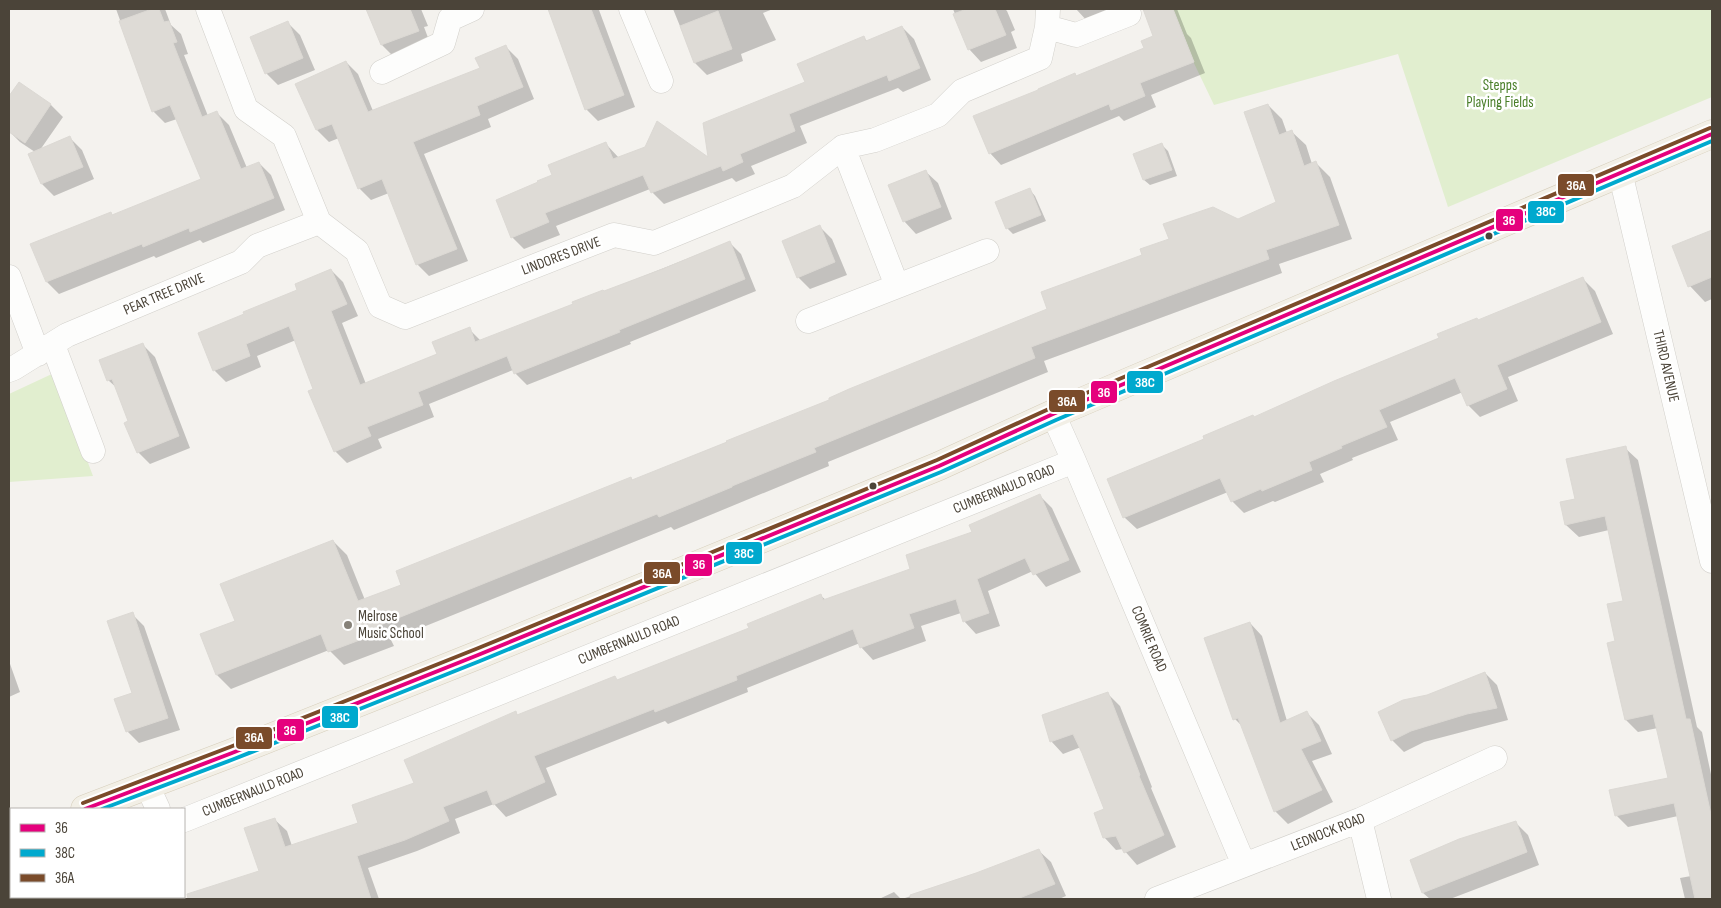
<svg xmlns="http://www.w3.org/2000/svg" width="1721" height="908" font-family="'Sofia Sans Condensed',sans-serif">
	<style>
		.green { fill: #e1eecf }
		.shadow { fill: #0003 }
		.building { fill: #dedbd6; stroke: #dcd9d4 }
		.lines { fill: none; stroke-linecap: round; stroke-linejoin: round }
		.minor-casing { stroke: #d2d0cb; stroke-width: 25 }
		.primary-casing { stroke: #d6cebb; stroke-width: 29 }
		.minor { stroke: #fdfdfc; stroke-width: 24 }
		.primary { stroke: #f2efe6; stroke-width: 28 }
		.bus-1-casing { stroke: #fff; stroke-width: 8 }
		.bus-2-casing { stroke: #fff; stroke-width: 8 }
		.bus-3-casing { stroke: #fff; stroke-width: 8 }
		.bus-1 { stroke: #e5007d; stroke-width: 4 }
		.bus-2 { stroke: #00a9ce; stroke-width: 4 }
		.bus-3 { stroke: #7a4b2a; stroke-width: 4 }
		.bus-dot { fill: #4b4439; stroke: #fff; stroke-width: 2 }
		.poi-dot { fill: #868178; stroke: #fff; stroke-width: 2 }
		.labels { text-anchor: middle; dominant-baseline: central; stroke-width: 5; stroke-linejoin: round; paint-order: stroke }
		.park-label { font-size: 15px; fill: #4a7f2a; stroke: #fff }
		.street-label { font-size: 15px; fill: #4b4439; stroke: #fff }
		.poi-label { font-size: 15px; fill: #4b4439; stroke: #fff; text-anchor: start }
		.line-badge { stroke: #fff; stroke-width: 2 }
		.badge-label { font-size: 14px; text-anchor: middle; font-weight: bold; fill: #fff }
	</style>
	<rect width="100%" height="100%" fill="#f4f2ee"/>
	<path class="green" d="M1168,9H1712V97L1448,207L1398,54L1214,105Z
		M54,373L93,476L9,482V394Z"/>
	<path class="shadow" d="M116,9H165L171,25L181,34L188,54L184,55L208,116L217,113L229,125L247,168L259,163L271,175L285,210L203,243L200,240L156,258L154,256L59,294L47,282L32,245L112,216L202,180L177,119L165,123L153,111Z
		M371,9H421L428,26L424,27L430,43L394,57L382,45L368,10Z
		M557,9L599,10L635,107L598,121L586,109L550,11Z
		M673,9H773L763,13L776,40L741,54L743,61L707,75L695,63Z
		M953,9H1005L1007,11L1015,30L1011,32L1017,48L981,62L969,49Z
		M1076,9H1127L1089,23Z
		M1144,9H1177L1187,34L1191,38L1205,73L1151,95L1156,107L1124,121L1119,116L1001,165L990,153L1077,77L1145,49L1154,37Z
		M288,23L300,35L315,70L278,85L266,73Z
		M902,27L914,39L931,80L903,92L898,88L800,126L807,143L751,166L755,174L736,182L732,178L664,204L652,192L650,189L556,226L560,235L524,249L512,237L554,175L606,144L619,158L710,159L863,37L868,42Z
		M506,47L518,59L534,99L488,119L491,127L424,154L468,261L429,276L417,264L389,193L371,200L359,188L339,138L329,142L317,130L297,85L346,62L358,74L373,111L481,69Z
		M19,84L51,105L63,117L40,150L70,138L82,150L94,179L54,196L42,184L29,155L35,152L20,142L9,131V99Z
		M1268,105L1282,119L1287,133L1292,132L1306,145L1312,164L1316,163L1330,177L1352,239L1279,264L1282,273L1044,361L1048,372L828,462L829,466L674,530L671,527L391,640L394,646L344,665L329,650L231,689L217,675L202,635L236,622L333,541L347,555L365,600L403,586L631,478L633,481L1049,310L1238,220L1278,203Z
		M1162,145L1168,151L1177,176L1150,185L1144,180Z
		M925,171L938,183L952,219L916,234L904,221Z
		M1030,190L1035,196L1046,221L1013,234L1007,228Z
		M820,227L832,239L847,275L810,289L798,277Z
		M1712,231V299L1705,302L1690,286L1673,247Z
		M729,242L741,254L756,291L630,342L631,344L527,385L515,373L513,370L429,404L434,417L378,439L382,448L347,463L335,451L315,389L296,340L257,356L261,367L226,382L214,370L299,290L331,270L343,282L358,316L342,323L366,384L438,354L469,329L481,341Z
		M1583,279L1595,291L1613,334L1508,377L1518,401L1480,417L1468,405L1463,392L1390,422L1398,440L1352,458L1353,460L1320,474L1324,482L1275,502L1273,501L1244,513L1232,501L1228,492L1137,529L1124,517L1254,418L1479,321Z
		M143,345L155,357L190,448L150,464L138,452L130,422L118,389L108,380Z
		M1625,448L1638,460L1697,727L1702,732L1712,779V899H1685L1680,878L1691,876L1678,816L1628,827L1616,815L1669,779L1658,728L1638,732L1626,720L1617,642L1625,602L1609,530L1579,537L1566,525L1562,503L1576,500Z
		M1040,496L1052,508L1081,572L1046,587L1033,571L988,591L1000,626L976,634L964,621L961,613L921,626L926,641L873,660L861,647L860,643L747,688L748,692L668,724L665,721L546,768L557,795L506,817L494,804L455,819L460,833L417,851L368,868L379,899H222L218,886L260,872L274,819L287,831L292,846L360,824L515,713L519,716L618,681L751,629L821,596L826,600L912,569Z
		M132,614L144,626L180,730L139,743L127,731L134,694Z
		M1250,623L1262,636L1287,721L1306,712L1319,725L1332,754L1312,761L1333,802L1288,824L1275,811L1244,728L1235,719Z
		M9,661L20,692L9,697Z
		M1485,673L1497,685L1508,720L1424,742L1404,752L1392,740L1428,696Z
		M1108,694L1120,706L1152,787L1151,788L1176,847L1137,865L1123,849L1116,850L1104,837L1106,810L1081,747L1063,754L1051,741Z
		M1516,823L1528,835L1539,865L1450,899H1430L1423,893L1412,861Z
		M1038,850L1051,862L1066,896L1059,899H902L977,874Z
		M894,892L901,899H879Z"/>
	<path class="building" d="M152,9H159L164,22L169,21L177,42L173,43L202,117L217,111L241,169L259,162L274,198L190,232L189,228L143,247L142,244L46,282L30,244L111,212L112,215L201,179L170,105L152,112L119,21Z
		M366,9H410L419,31L381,45Z
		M548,9H591L624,95L585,110Z
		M967,9H995L1006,35L968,50L953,14Z
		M1143,9H1173L1194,62L1140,83L1145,96L1111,110L1109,104L989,154L973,116L1038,90V89L1075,73L1076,76L1144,48L1141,41L1153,36Z
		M718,11L732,49L694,63L680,26Z
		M288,21L303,58L265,74L250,37Z
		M902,26L920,68L889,81L887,75L789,114L795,131L740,154L743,162L723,171L721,166L651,193L643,175L545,213L549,222L511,238L496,200L538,182L537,181L552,175L548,165L606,142L613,159L645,147L657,121L708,157L703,123L805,82L797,64L864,36L866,41Z
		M506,45L523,87L477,106L480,115L413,142L457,249L416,265L382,179L358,189L332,124L316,130L295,84L346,61L368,112L480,68L475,58Z
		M19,82L51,104L25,143L9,132V96Z
		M1268,104L1279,135L1292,130L1304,166L1316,161L1339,225L1266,250L1269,259L1031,347L1035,358L814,448L816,452L732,486V487L659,517L657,514L378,626L381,632L328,652L321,634L216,675L200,634L235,621L220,584L333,540L358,601L401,585L396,571L631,477L632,480L727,442L726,441L829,400V398L849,389L1047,309L1041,292L1142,255L1140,249L1169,239L1163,224L1213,207L1238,219L1276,202L1244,112Z
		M70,136L83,167L41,184L28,154Z
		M1162,143L1172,170L1143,180L1133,154Z
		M926,170L941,207L903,222L888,185Z
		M1030,188L1041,215L1006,229L995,202Z
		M820,225L835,262L797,278L782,241Z
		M1712,230V277L1688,287L1672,246Z
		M730,241L745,279L619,330L620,332L514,374L507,356L418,392L423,405L367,427L371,436L334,452L308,391L313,389L289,326L246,344L250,356L213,371L198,333L244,314L243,312L297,290L295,284L331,269L347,304L331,311L360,385L437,354L432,342L470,327L475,342L573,304L572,302L603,290L604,291L665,268Z
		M1583,277L1601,322L1497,365L1507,389L1467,406L1455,378L1379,410L1387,427L1341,446L1342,448L1309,462L1312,470L1262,491L1261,489L1231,502L1220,478L1123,518L1107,479L1204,439L1203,436L1253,415L1254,417L1334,381L1439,338L1437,334L1477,318L1478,320Z
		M143,343L179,436L137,453L124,423L128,421L112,379L107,381L99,360Z
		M1626,446L1686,719H1690L1712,819V899H1695L1674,803L1615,816L1609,790L1668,778L1653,714L1625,720L1607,643L1615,641L1607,604L1623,601L1605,516L1565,525L1560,502L1575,499L1566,459Z
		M1040,494L1069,560L1033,575L1025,558L977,579L989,613L963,622L956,599L909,614L914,628L860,648L853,629L736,676L737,680L655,712L654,709L534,756L545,782L493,805L487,790L443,807L449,821L405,840L357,856L371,899H188L187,894L259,871L244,828L275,818L285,847L358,823L352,805L414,783L404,760L516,711L517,715L615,676L617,680L749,628L747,624L821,594L823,600L910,569L906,555L972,532L969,525Z
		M133,612L168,718L126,732L114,699L132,693L107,621Z
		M1250,622L1280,723L1307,711L1321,741L1301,749L1322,790L1274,812L1238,718L1233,720L1204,638Z
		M1485,672L1497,708L1467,714L1411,731L1391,741L1378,712L1403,700L1427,695Z
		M1108,692L1140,775L1139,776L1164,835L1124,853L1116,836L1103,838L1094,813L1104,809L1082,753L1073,734L1050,742L1042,715Z
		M1516,821L1527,852L1422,893L1410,860L1459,839Z
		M1039,849L1055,884L1017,899H911L910,895L976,873Z"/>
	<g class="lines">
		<g class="minor-casing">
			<path id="minor" d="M208,9L246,109L284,136L319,222L357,251L380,306L405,317L614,235L654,243L793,186L843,147L875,140L938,115L962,91L1040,58L1047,27L1048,9
				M631,9L661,81
				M1047,27L1076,35L1129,14
				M382,72L443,43L450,19L472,9
				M843,147L897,286
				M1620,172L1712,561
				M9,277L38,354
				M808,321L987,251
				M53,345L93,451
				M9,370L14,368L67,335L241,262L257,246L319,222
				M1053,414L1074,461L1244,865
				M147,785L158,809
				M184,820L1074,461
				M1360,820L1379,899
				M1157,899L1360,820L1495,758"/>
		</g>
		<g class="primary-casing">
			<path id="primary" d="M85,809L232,753L478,655L939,466L1053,414L1712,134
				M9,838L11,837"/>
		</g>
		<use href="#minor" class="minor"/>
		<use href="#primary" class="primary"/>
		<g class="bus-1-casing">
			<path id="bus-1" d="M85,809L232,753L478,655L939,466L1053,414L1712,134"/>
		</g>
		<g class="bus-2-casing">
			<path id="bus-2" d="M102,809L234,759L480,661L941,472L1056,420L1712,141"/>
		</g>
		<g class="bus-3-casing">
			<path id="bus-3" d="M83,803L230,747L476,649L937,460L1051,408L1710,128"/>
		</g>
		<use href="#bus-1" class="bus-1"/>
		<use href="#bus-2" class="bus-2"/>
		<use href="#bus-3" class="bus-3"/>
	</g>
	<g class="bus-dot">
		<circle cx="1489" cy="236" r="4.5"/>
		<circle cx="873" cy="486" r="4.5"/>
	</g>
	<circle class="poi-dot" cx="348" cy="625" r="5"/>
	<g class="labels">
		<g class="park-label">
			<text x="1500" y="85">Stepps<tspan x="1500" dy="17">Playing Fields</tspan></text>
		</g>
		<g class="street-label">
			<text transform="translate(561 256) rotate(-21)">LINDORES DRIVE</text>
			<text transform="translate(164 294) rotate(-23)">PEAR TREE DRIVE</text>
			<text transform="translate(1666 366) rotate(77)">THIRD AVENUE</text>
			<text transform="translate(1004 489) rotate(-22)">CUMBERNAULD ROAD</text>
			<text transform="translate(1149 639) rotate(67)">COMRIE ROAD</text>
			<text transform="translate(629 640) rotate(-22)">CUMBERNAULD ROAD</text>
			<text transform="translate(253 792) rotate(-22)">CUMBERNAULD ROAD</text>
			<text transform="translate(1328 832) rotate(-22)">LEDNOCK ROAD</text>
		</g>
		<g class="poi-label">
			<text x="358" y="616">Melrose<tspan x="358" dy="17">Music School</tspan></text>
		</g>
	</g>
	<g class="line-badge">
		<rect x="1557" y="173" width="38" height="24" rx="5" fill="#7a4b2a"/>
		<rect x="1527" y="200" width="38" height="24" rx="5" fill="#00a9ce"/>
		<rect x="1495" y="208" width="29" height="24" rx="5" fill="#e5007d"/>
		<rect x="1126" y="370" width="38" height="24" rx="5" fill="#00a9ce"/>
		<rect x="1090" y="380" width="28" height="24" rx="5" fill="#e5007d"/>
		<rect x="1048" y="389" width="38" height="24" rx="5" fill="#7a4b2a"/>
		<rect x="725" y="541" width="38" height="24" rx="5" fill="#00a9ce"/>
		<rect x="684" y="553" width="29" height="24" rx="5" fill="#e5007d"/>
		<rect x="643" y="561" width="38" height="24" rx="5" fill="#7a4b2a"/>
		<rect x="321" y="705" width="38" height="24" rx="5" fill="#00a9ce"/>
		<rect x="276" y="718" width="29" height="24" rx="5" fill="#e5007d"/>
		<rect x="235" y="726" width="38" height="24" rx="5" fill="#7a4b2a"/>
	</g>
	<g class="badge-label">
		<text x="1576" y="190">36A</text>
		<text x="1546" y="216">38C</text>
		<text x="1509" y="225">36</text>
		<text x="1145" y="387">38C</text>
		<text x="1104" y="397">36</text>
		<text x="1067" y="406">36A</text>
		<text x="744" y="558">38C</text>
		<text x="699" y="569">36</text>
		<text x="662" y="578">36A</text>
		<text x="340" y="722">38C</text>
		<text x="290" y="735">36</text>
		<text x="254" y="742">36A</text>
	</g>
	<rect width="1721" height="908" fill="none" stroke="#4b4439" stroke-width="20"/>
	<rect x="10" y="808" width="175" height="90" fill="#ffffff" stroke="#b7b4b0"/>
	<rect x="20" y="824" width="25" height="8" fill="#e5007d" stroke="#b7b4b0"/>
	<text x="55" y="833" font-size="15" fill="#4b4439">36</text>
	<rect x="20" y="849" width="25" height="8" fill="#00a9ce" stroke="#b7b4b0"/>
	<text x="55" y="858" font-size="15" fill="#4b4439">38C</text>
	<rect x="20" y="874" width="25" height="8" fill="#7a4b2a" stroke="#b7b4b0"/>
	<text x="55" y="883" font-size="15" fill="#4b4439">36A</text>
</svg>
